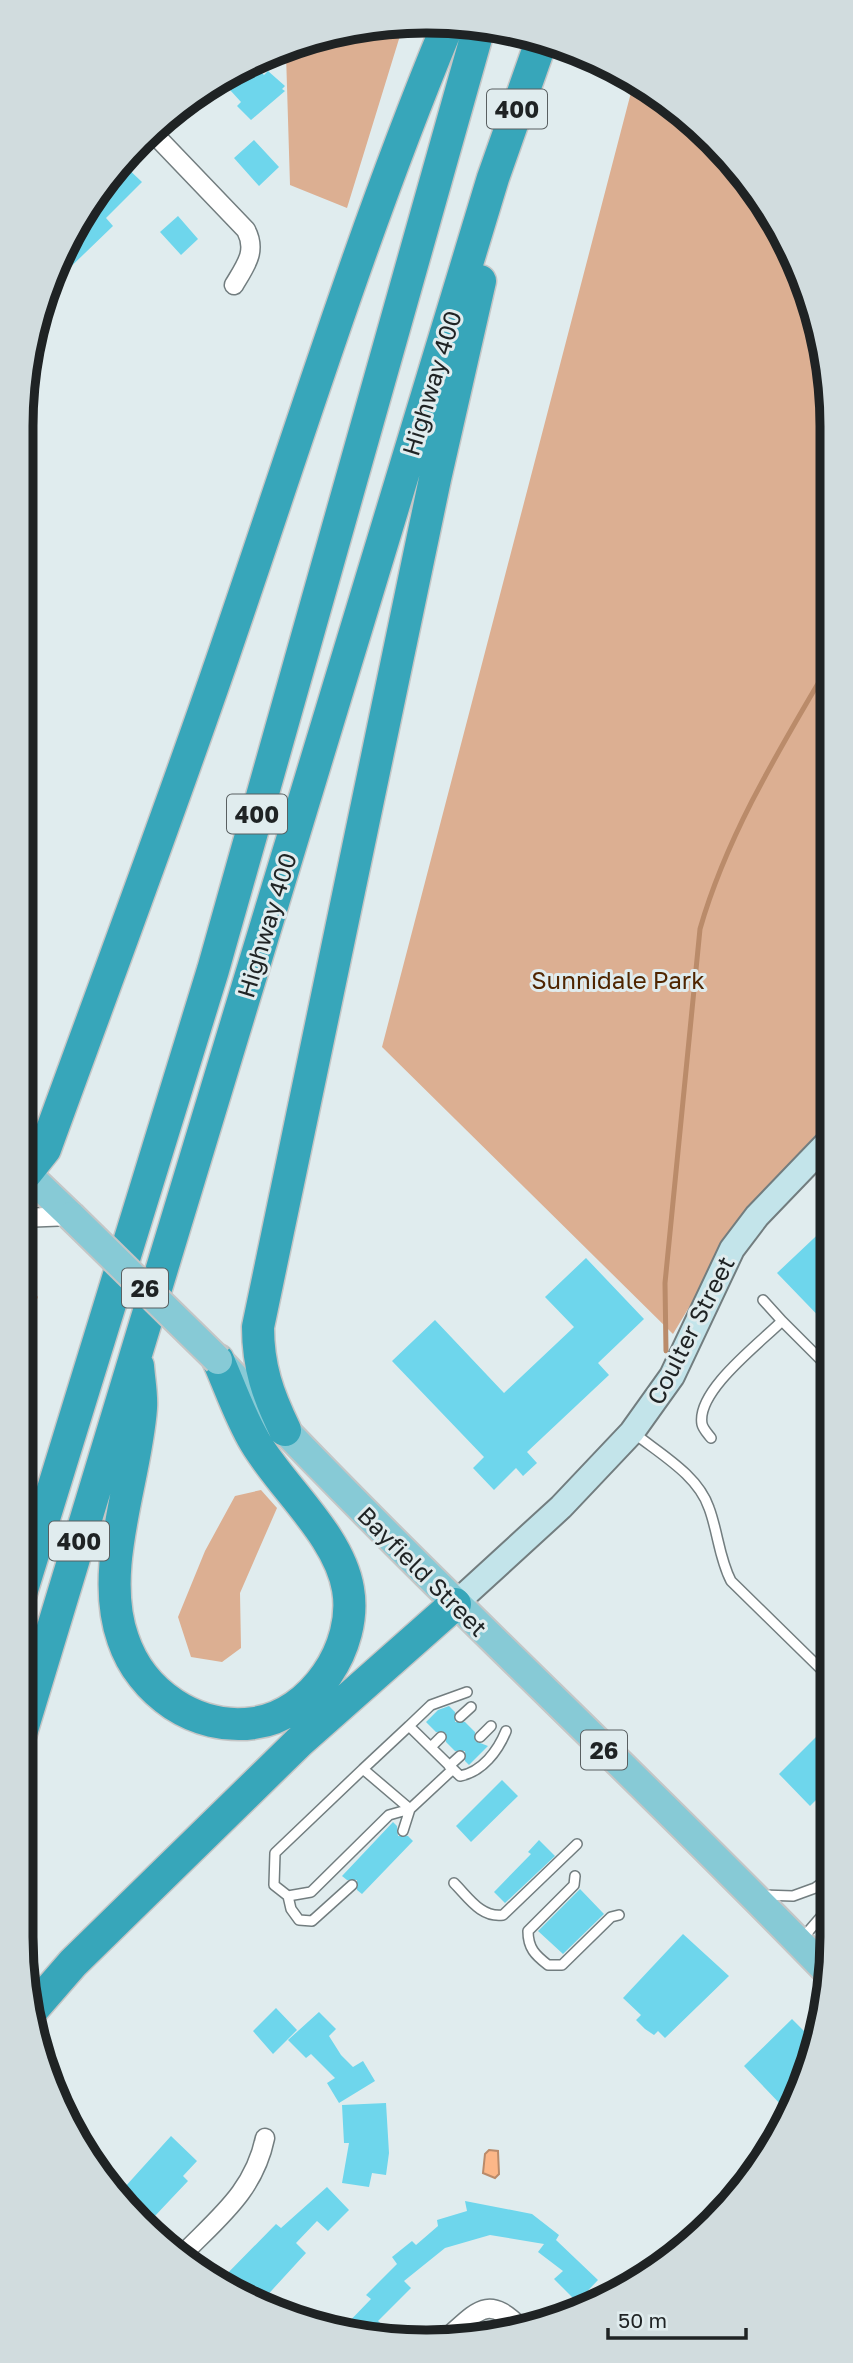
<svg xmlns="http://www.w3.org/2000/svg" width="853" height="2363" font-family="'Golos Text',sans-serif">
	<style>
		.green { fill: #dcaf92 }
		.water { fill: #fcb788; stroke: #ba8b6a; stroke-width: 2 }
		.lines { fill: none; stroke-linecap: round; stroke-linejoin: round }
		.stream { stroke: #ba8b6a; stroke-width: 5 }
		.building { fill: #6ed6ec }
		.lane-casing { stroke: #727d7f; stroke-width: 12 }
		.street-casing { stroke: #727d7f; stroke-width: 21 }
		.secondary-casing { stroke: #727d7f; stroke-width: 28 }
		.primary-casing { stroke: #c5c6c6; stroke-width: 32 }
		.highway-casing { stroke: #c5c6c6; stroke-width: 35 }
		.lane { stroke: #fff; stroke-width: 9 }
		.street { stroke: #fff; stroke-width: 18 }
		.secondary { stroke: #c3e4ea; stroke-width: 24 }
		.primary { stroke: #87cad6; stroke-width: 28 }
		.highway { stroke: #37a6ba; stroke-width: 32 }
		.primary-bridge-casing { stroke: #c5c6c6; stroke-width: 32; stroke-linecap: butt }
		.primary-bridge { stroke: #87cad6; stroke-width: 28 }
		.labels { text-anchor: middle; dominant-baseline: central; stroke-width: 6; stroke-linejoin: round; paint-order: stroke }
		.shield { fill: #e0ecee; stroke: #595f61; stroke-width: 2 }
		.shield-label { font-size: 23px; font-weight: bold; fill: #1f2324 }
		.street-label { font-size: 24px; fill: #1f2324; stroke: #e0ecee }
		.park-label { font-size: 24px; fill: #4f2500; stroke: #e0ecee }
		.rim { fill: none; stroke: #1f2324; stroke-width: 9 }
	</style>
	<rect width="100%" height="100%" fill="#e0ecee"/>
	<path class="green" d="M374,24L403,26L347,208L290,185L286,54Z
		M634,81L651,89L732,159L801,271L828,373L830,1119L748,1209L673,1334L382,1047Z
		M21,1273L38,1297L21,1338Z
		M261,1490L277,1508L240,1593L241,1648L222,1662L191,1657L178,1617L205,1551L235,1496Z"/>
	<path class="water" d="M489,2150L498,2151L499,2174L495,2178L483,2173L485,2154Z"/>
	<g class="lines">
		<path class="stream" d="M666,1351L665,1283L700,929C727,835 779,750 829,665"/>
	</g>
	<path class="building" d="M254,65L264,75L268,71L285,86L282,89L285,91L251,120L237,106L241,102L220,79Z
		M254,140L279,167L259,186L234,158Z
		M124,165L142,182L106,218L113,226L56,281L104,182Z
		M178,216L198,239L181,255L160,232Z
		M830,1223L831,1329L777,1273Z
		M586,1258L644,1319L598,1363L609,1375L527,1452L537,1463L523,1476L516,1468L494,1490L473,1468L484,1457L392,1361L435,1320L504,1393L574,1327L545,1297Z
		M449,1706L455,1712V1722H465L475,1732V1741L488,1746L469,1765L465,1761V1751H455L446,1742V1733L436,1732L426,1722L438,1710Z
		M832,1721V1784L810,1806L779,1774Z
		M502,1780L518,1796L471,1842L456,1826Z
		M393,1822L397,1826L398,1836H408L413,1841L362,1894L357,1890V1880H347L342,1876Z
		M539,1840L555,1856L505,1903L494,1892L531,1854L528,1852Z
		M580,1889L604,1914L563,1954L538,1931Z
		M683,1934L729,1976L665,2038L658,2031L654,2035L645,2029L636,2020L641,2015L623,1998Z
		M276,2008L297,2030L273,2054L253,2031Z
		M319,2012L336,2029L329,2036L341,2055L353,2067L363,2061L375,2081L339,2103L327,2083L335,2078L311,2054L306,2058L288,2040Z
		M792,2019L817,2044L785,2109L744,2066Z
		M386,2103L389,2153L386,2175L372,2173L369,2187L342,2183L349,2143H344L342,2105Z
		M171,2136L197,2161L183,2176L188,2181L170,2200L154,2217L150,2213L142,2220L126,2208L135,2199L124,2188Z
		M327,2187L349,2210L328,2231L317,2221L296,2243L306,2253L262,2301L218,2283L276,2224L281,2228Z
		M465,2201L532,2214L559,2235L556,2240L598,2280L577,2302L554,2279L563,2271L538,2252L544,2244L490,2235L445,2248L404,2281L411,2288L378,2321L385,2327L374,2338L343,2328L371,2299L366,2295L397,2264L392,2257L412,2241L416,2245L438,2226L437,2220L467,2211Z"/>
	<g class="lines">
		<g class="lane-casing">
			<path id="lane" d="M763,1300L782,1321
				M634,1433C660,1454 698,1475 709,1508C718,1532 719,1558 731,1581L831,1679
				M711,1438C708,1434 703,1429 702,1424C696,1391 760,1343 782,1321L831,1370
				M467,1692L431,1705L409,1726L460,1776C482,1772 498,1751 506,1731
				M460,1717L471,1707
				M409,1726L363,1769L410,1809L453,1769
				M480,1737L491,1726
				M431,1747L441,1737
				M449,1766L460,1756
				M363,1769L275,1853L274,1885L288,1896L311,1892L389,1815L410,1809
				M403,1831L410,1809
				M575,1876L574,1885L528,1931C528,1948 535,1955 548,1965H562L611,1917L619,1915
				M454,1883C469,1898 481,1918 503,1915L577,1844
				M762,1895L793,1896L815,1888L832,1876
				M288,1896L291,1909L299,1920L312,1921L352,1885
				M801,1940L832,1904"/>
		</g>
		<g class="street-casing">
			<path id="street" d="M155,135L246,230C257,251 246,265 234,285
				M21,1218L71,1216
				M183,2254C219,2217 254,2191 265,2138
				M449,2336C479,2309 489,2295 521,2328"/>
		</g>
		<g class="secondary-casing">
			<path id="secondary" d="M455,1604L561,1507L632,1432L672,1376L732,1249L757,1216L830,1140"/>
		</g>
		<g class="primary-casing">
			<path id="primary" d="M26,1173L71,1216
				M224,1366C418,1574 629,1766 827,1971"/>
		</g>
		<g class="highway-casing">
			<path id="highway" d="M26,1173L45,1149C105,984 167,820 224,654C296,445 361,234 446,29
				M138,1366C139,1380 142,1395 141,1408C136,1480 98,1569 123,1639C141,1693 196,1731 254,1723C313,1715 358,1646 348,1589C339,1535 282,1488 255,1442C240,1417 230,1387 218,1360
				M285,1430C268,1395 258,1367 258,1327L435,479L480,281
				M21,1593L213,970L478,31
				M21,1733L493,178L542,39
				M33,2009L73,1963L299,1742L455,1604"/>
		</g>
		<use href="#lane" class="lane"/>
		<use href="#street" class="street"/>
		<use href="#secondary" class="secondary"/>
		<use href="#primary" class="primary"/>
		<use href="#highway" class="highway"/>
		<g class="primary-bridge-casing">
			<path id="primary-bridge" d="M71,1216L218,1360"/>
		</g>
		<use href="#primary-bridge" class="primary-bridge"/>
	</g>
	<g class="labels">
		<g class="shield">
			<rect x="487" y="89.5" width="60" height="39" rx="5"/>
			<rect x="227" y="794.5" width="60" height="39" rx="5"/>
			<rect x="122" y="1268.5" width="46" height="39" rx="5"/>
			<rect x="49" y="1521.5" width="60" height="39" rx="5"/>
			<rect x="581" y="1730.5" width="46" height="39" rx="5"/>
		</g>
		<g class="shield-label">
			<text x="517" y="109">400</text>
			<text x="257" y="814">400</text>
			<text x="145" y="1288">26</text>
			<text x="79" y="1541">400</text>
			<text x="604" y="1750">26</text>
		</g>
		<g class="street-label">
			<text transform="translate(431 383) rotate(-73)">Highway 400</text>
			<text transform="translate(266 925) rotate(-73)">Highway 400</text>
			<text transform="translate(690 1330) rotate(-63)">Coulter Street</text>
			<text transform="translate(423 1571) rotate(45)">Bayfield Street</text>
		</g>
		<g class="park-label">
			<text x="618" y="979">Sunnidale Park</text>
		</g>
	</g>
	<path d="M0 0H853V2363H0ZM426 33H427A393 393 0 0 1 820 426V1937A393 393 0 0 1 427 2330H426A393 393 0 0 1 33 1937V426A393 393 0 0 1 426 33Z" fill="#d1dcde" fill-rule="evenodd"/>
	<path class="rim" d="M426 33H427A393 393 0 0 1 820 426V1937A393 393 0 0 1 427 2330H426A393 393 0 0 1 33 1937V426A393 393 0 0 1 426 33Z"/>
	<path d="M608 2328v10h138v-10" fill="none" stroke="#1f2324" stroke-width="3.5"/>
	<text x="618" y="2328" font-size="21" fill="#1f2324" stroke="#e0ecee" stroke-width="5" paint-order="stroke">50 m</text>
</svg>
